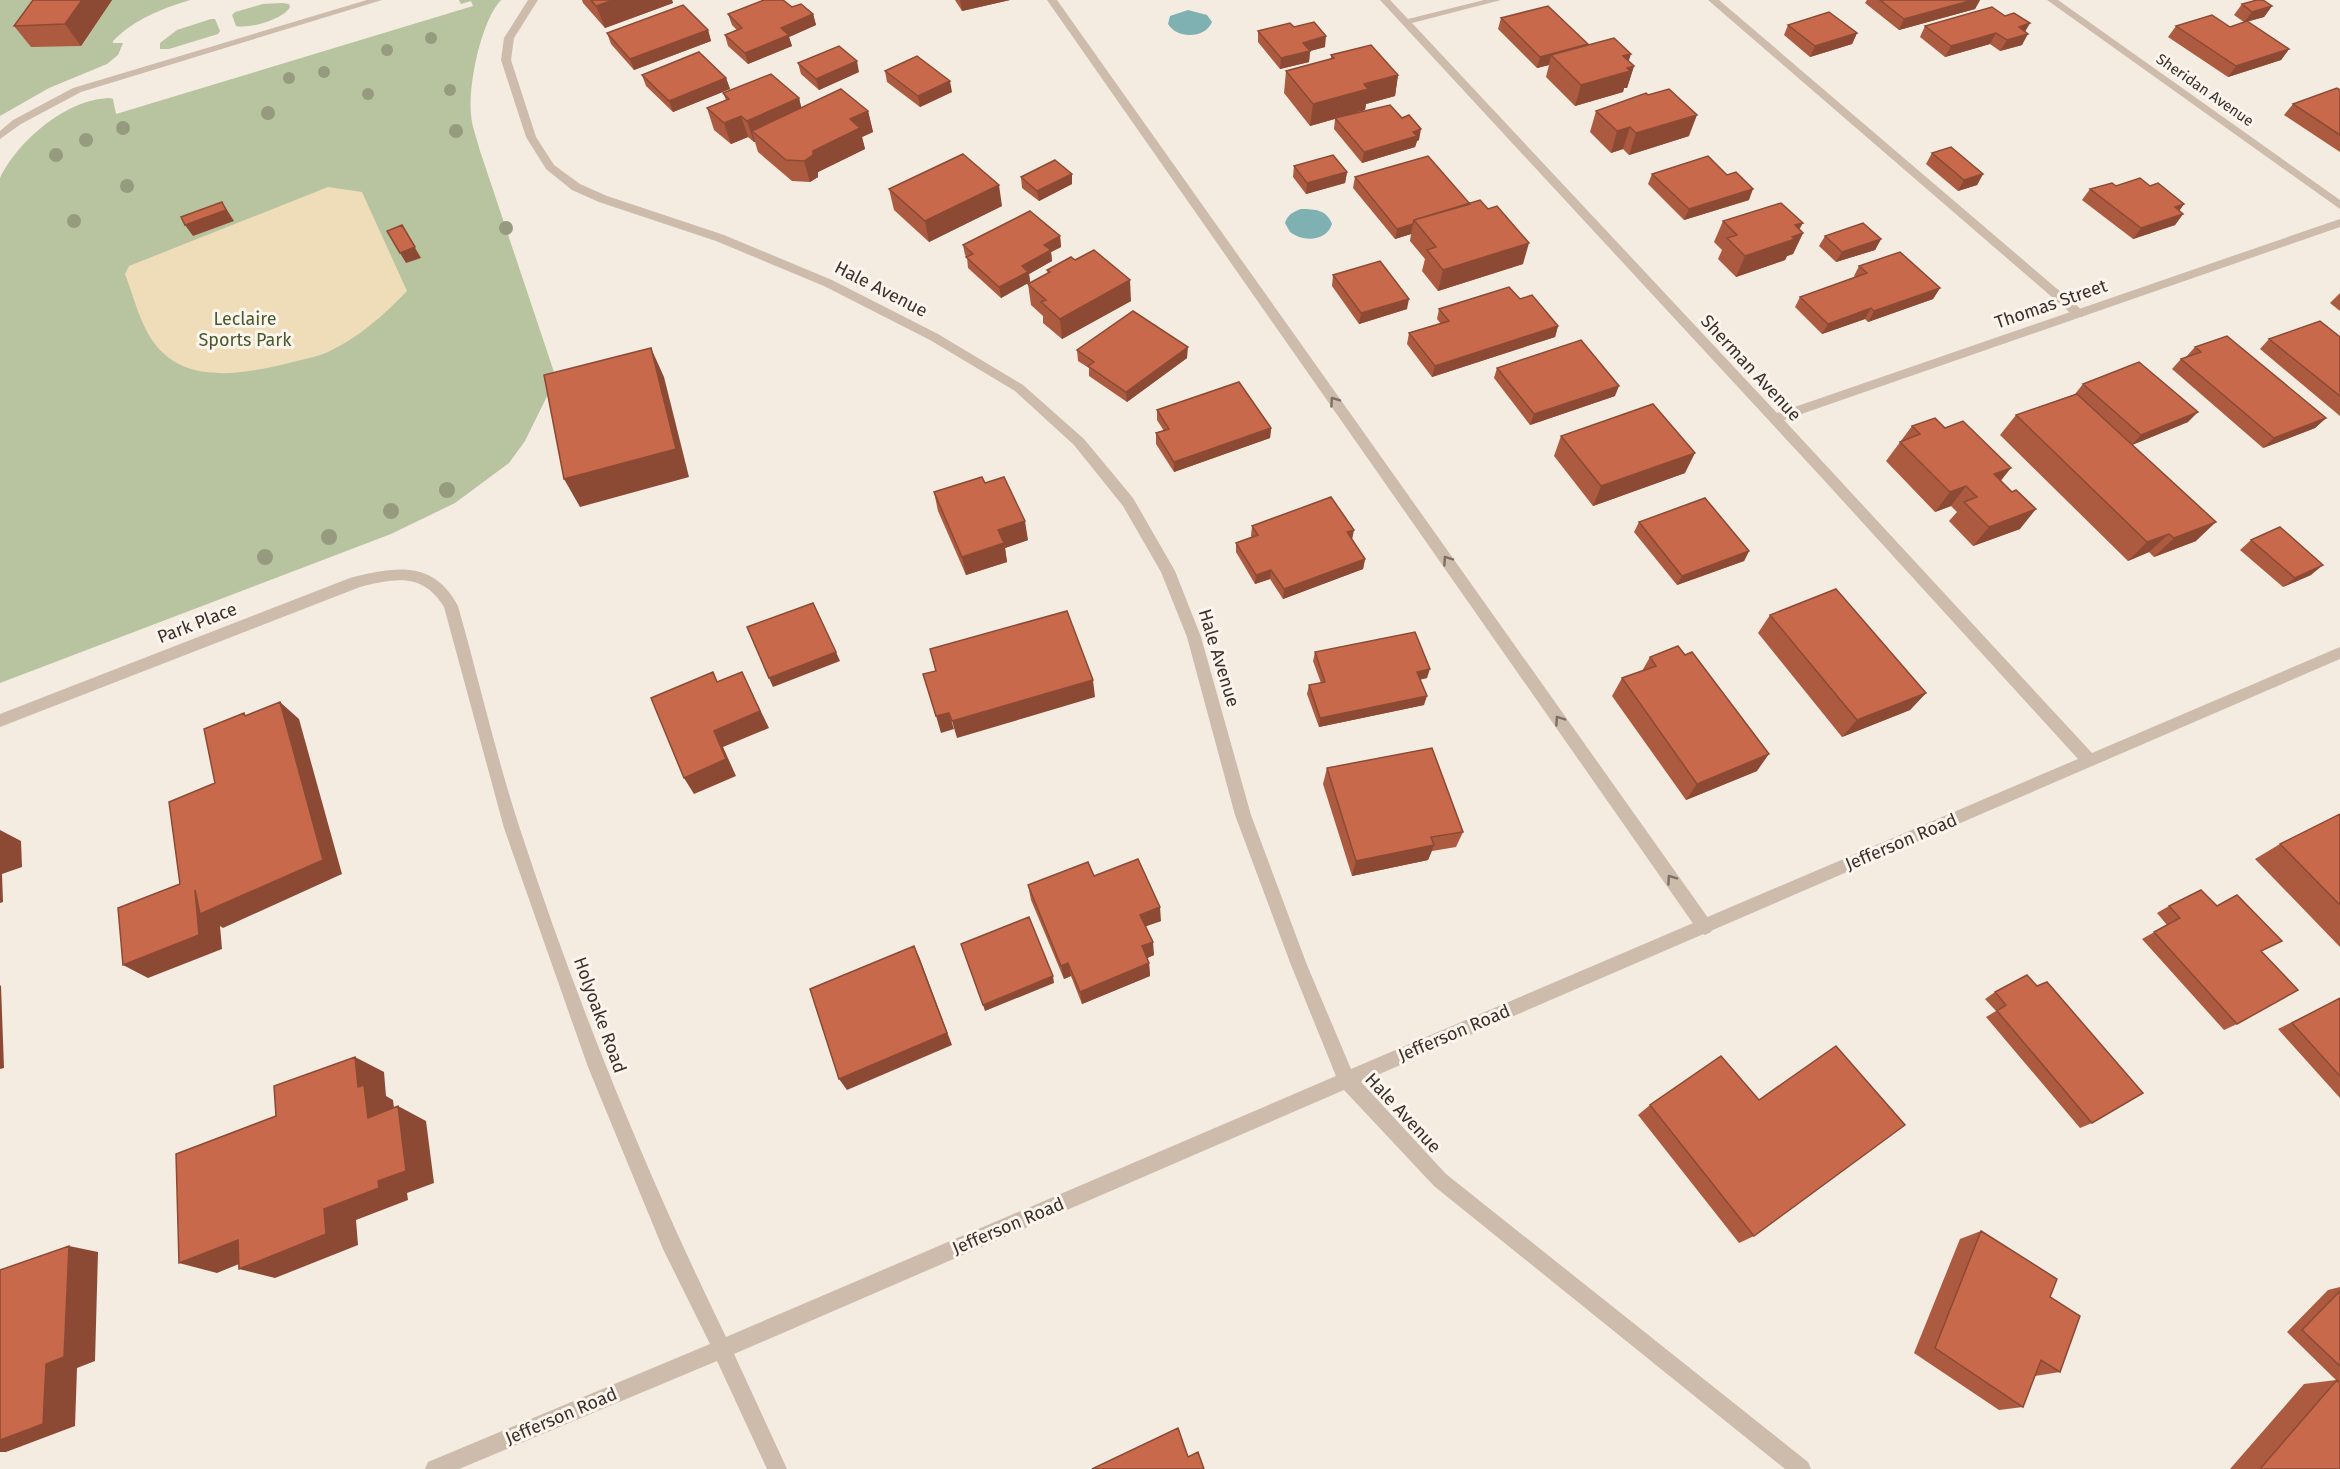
<svg xmlns="http://www.w3.org/2000/svg" width="2340" height="1469" font-family="'Fira Sans',sans-serif">
	<style>
		.green { fill: #b8c4a0 }
		.sand { fill: #efdcb8 }
		.water { fill: #7fb0b2 }
		.lines { fill: none; stroke-linecap: round; stroke-linejoin: round }
		.service { fill: #cdbbac; fill-rule: evenodd }
		.minor { fill: #cdbbac; fill-rule: evenodd }
		.tree { fill: #969b7f }
		.wall { fill: #ac5a40 }
		.shaded-wall { fill: #8c4a34 }
		.building { fill: #c8694b; stroke: #8c4a34; stroke-width: 1.5 }
		.oneway { stroke: #7d6f65 }
		.labels { text-anchor: middle; dominant-baseline: central; stroke-width: 6; stroke-linejoin: round; paint-order: stroke }
		.far-street-label { font-size: 15px; fill: #3b302b; stroke: #fbf5ee }
		.street-label { font-size: 18px; fill: #3b302b; stroke: #fbf5ee }
		.park-label { font-size: 18px; fill: #4a5a2e; stroke: #fbf5ee }
	</style>
	<rect width="100%" height="100%" fill="#f4ebe1"/>
	<path class="green" d="M0,0H190C161,9 135,19 113,41V43H123L118,55L107,64L49,88L0,116Z
		M459,0H501C481,21 468,85 471,115C472,127 477,139 480,151L556,378L525,441L509,463L455,503L391,534L0,683V178C18,141 66,99 110,98L113,99L116,114L473,6L471,1L461,4Z
		M282,3L289,4L290,7C284,19 250,29 236,26L232,15L235,12L263,4Z
		M211,19H215L220,31L218,34L169,49H160V43L177,30Z"/>
	<path class="sand" d="M328,187L362,192L407,291C384,315 358,338 328,352C317,357 304,359 293,362C252,372 196,385 162,352C142,333 135,300 125,274L129,266Z"/>
	<path class="water" d="M1188,10L1207,15L1212,22C1205,39 1177,39 1168,24L1170,16Z
		M1301,209C1315,209 1327,210 1332,224C1326,242 1303,242 1290,232L1285,223C1288,214 1293,212 1301,209Z"/>
	<g class="lines">
		<path class="service" d="M367,0H382L81,92L21,124L0,139V131L13,120L73,88Z
			M1047,0H1057L1711,922L1713,927L1711,932L1705,935L1699,932Z
			M1708,0H1719L2083,311V317H2075Z"/>
		<path class="minor" d="M528,0H538L514,38L511,60L536,137L554,165L580,184L607,196L724,235L832,280L938,334L1023,385L1084,439L1133,498L1175,571L1201,637L1251,815L1307,965L1351,1069L2078,759L1822,478L1380,0H1390L1408,19L1484,0H1501L1412,23L1777,413L2340,219V227L1784,420L2092,753L2340,647V659L1361,1082L1446,1174L1808,1462L1811,1469H1785L1434,1186L1344,1090L734,1354L787,1469H767L717,1361L459,1469H425L428,1462L710,1344L663,1249L588,1067L504,828L444,607C423,573 396,578 360,587L0,727V714L350,578C394,567 433,559 458,606C479,680 496,756 520,829C577,1003 646,1173 726,1337L1336,1076L1291,965L1235,815L1187,637L1161,572L1123,506L1074,445L1015,391L930,340L824,286L716,241L599,202L572,190L546,169L526,137L501,60L504,38Z
			M2047,0H2058L2340,200V209Z"/>
	</g>
	<g class="tree">
		<circle cx="431" cy="38" r="6"/>
		<circle cx="387" cy="50" r="6"/>
		<circle cx="324" cy="72" r="6"/>
		<circle cx="289" cy="78" r="6"/>
		<circle cx="450" cy="90" r="6"/>
		<circle cx="368" cy="94" r="6"/>
		<circle cx="268" cy="113" r="7"/>
		<circle cx="123" cy="128" r="7"/>
		<circle cx="456" cy="131" r="7"/>
		<circle cx="86" cy="140" r="7"/>
		<circle cx="56" cy="155" r="7"/>
		<circle cx="127" cy="186" r="7"/>
		<circle cx="74" cy="221" r="7"/>
		<circle cx="506" cy="228" r="7"/>
		<circle cx="447" cy="490" r="8"/>
		<circle cx="391" cy="511" r="8"/>
		<circle cx="329" cy="537" r="8"/>
		<circle cx="265" cy="557" r="8"/>
	</g>
	<path class="wall" d="M33,0H112L81,46L31,47L14,26Z
		M582,0H672L673,3L605,28L583,3Z
		M955,0H1010L962,11Z
		M1867,0H1980L1975,9L1899,30L1865,3Z
		M2242,4L2272,6L2264,17L2247,22L2289,49L2281,60L2228,77L2168,37L2176,26L2230,27L2244,22L2234,15Z
		M792,7L813,14L816,25L789,37L792,46L748,64L728,46L725,35L737,30L732,25L728,14Z
		M2005,16L2030,23L2025,32L2022,45L2000,51L1990,44L1945,57L1920,37L1925,26Z
		M1501,18L1588,44V46L1629,62L1634,66L1627,88H1624L1623,92L1575,106L1546,77L1549,65L1537,68L1498,29Z
		M1788,25L1857,33L1852,44L1810,57L1784,35Z
		M1294,27L1325,47L1310,51L1309,62L1280,69L1258,42V31Z
		M708,30L711,41L634,70L611,44L607,33Z
		M1331,55L1398,75L1395,96L1366,104L1365,110L1350,114L1419,140L1417,141L1415,147L1362,163L1334,129L1335,119L1310,126L1284,93L1286,71L1331,59Z
		M798,63L859,72L819,90L801,74Z
		M885,71L952,92L920,107L887,82Z
		M642,75L726,78L730,89L673,112L646,86Z
		M2340,90V152L2284,115L2293,104Z
		M723,93L799,98L801,107L868,111L873,132L862,137L865,149L818,172V177L810,182L792,181L758,152L755,142H754L748,137L731,144L714,130L707,108L726,100Z
		M1596,111L1689,136L1629,155L1623,149L1611,153L1590,132Z
		M1932,153L1983,174L1977,185L1958,191L1926,164Z
		M1294,166L1347,172L1345,183L1306,194L1293,177Z
		M1652,174L1749,200L1684,220L1648,184Z
		M1021,177L1072,184L1039,201L1022,188Z
		M1355,177L1470,204L1488,209L1523,264L1438,291L1422,271L1425,259L1410,241L1411,234L1395,239L1353,188Z
		M2116,186H2150L2184,204L2179,211L2183,214L2175,225L2133,239L2082,200L2090,189Z
		M889,189L1002,206L929,242L894,210Z
		M1723,221L1799,229L1803,233L1793,254L1787,256L1785,260L1736,277L1718,259L1722,250L1714,242Z
		M1060,236L1061,247L1051,252L1052,261L1029,274L1030,282L1001,298L968,268L967,257L965,255L963,245Z
		M1825,236L1881,239L1875,250L1836,262L1819,246Z
		M1859,266L1940,288L1933,299L1868,322L1865,319L1822,334L1795,307L1800,297L1855,277L1854,276Z
		M1047,270L1131,301L1062,339L1043,323V316L1031,305L1028,284L1048,274Z
		M1333,275L1407,309L1359,324L1332,286Z
		M2340,293V311L2330,303Z
		M1520,299L1558,326L1555,337L1432,377L1407,344L1409,333L1441,324L1437,319L1439,309Z
		M2340,337V416L2260,349L2269,339Z
		M2195,347L2326,418L2315,428L2263,448L2172,369L2181,359L2186,357Z
		M1077,350L1187,358L1127,402L1089,376V368L1078,361Z
		M1497,368L1615,396L1530,425L1494,378Z
		M2083,384L2188,422L2132,445L2196,541L2154,557L2149,552L2128,561L2000,435L2016,415L2075,394Z
		M1157,410L1271,428L1270,438L1174,472L1156,444V433L1164,431L1157,420Z
		M1912,426L2000,481L2020,529L1973,546L1949,521L1957,512L1951,506L1935,512L1886,461Z
		M1561,436L1685,473L1593,506L1554,456Z
		M985,483L1028,540L1005,548L1007,562L966,575L938,511L934,492Z
		M1639,522L1749,551L1744,561L1677,585L1634,532Z
		M1252,526L1352,540L1365,559L1363,569L1283,599L1270,579L1255,584L1236,552V543L1252,537L1251,536Z
		M2251,540L2311,575L2283,587L2240,550Z
		M1770,615L1926,693L1910,710L1842,737L1758,633Z
		M1315,652L1427,678L1420,679L1424,705L1319,727L1307,694L1309,685L1321,683L1313,661Z
		M1685,655L1757,771L1686,800L1612,696L1622,678L1642,671L1650,657Z
		M1327,768L1463,832L1456,847L1432,851L1428,860L1352,876L1323,784Z
		M2340,814V947L2255,859L2280,844Z
		M1094,876L1161,921L1146,926L1154,955L1147,958L1149,963L1150,976L1082,1004L1071,976L1064,979L1031,900L1028,885Z
		M2169,906L2262,951L2237,1024L2224,1030L2142,939L2167,925L2157,913Z
		M2037,986L2092,1123L2080,1128L1986,1017L1996,1011L1985,999L1995,992Z
		M2340,998V1098L2278,1029Z
		M1759,1100L1754,1236L1739,1243L1638,1115L1650,1105Z
		M1981,1231L2050,1297L2060,1372L2035,1376L2023,1407L1999,1410L1914,1353L1960,1239Z
		M2340,1287V1469H2230L2304,1384L2336,1380L2287,1332L2328,1290Z"/>
	<path class="shaded-wall" d="M82,0H112L81,46L65,24Z
		M614,0H672L673,3L605,28L596,6Z
		M960,0H1010L962,11Z
		M1973,0H1980L1975,9L1899,30L1904,19Z
		M2272,6L2264,17L2244,22L2252,12Z
		M813,14L816,25L789,37L792,46L748,64L745,53L781,28Z
		M2030,23L2023,34L2019,27Z
		M708,30L711,41L634,70L630,59Z
		M1857,33L1852,44L1810,57L1815,46Z
		M1996,33L1990,44L1945,57L1951,46Z
		M2028,34L2022,45L2000,51L2007,40Z
		M1326,36L1325,47L1310,51L1309,62L1280,69L1281,58L1303,43Z
		M1588,44L1585,55H1551L1549,65L1537,68L1540,57Z
		M2289,49L2281,60L2228,77L2236,66Z
		M1631,54L1625,72L1627,68L1634,66L1627,88H1624L1623,92L1575,106L1581,85L1623,56Z
		M857,61L859,72L819,90L816,79Z
		M1398,75L1395,96L1366,104L1365,110L1310,126L1313,104L1364,84Z
		M726,78L730,89L673,112L669,101Z
		M950,81L952,92L920,107L918,96Z
		M799,98L804,119L752,131L755,142H754L747,121Z
		M868,111L873,132L862,137L865,149L818,172V177L810,182L804,161L813,151L850,119Z
		M1697,115L1689,136L1629,155L1636,133Z
		M741,116L748,137L731,144L724,123Z
		M1630,127L1623,149L1611,153L1617,131Z
		M1421,129L1419,140L1417,141L1415,147L1362,163L1364,152L1413,132Z
		M1347,172L1345,183L1306,194L1307,183Z
		M1072,174V184L1039,201L1037,191Z
		M1983,174L1977,185L1958,191L1964,180Z
		M999,185L1002,206L929,242L925,221Z
		M1753,189L1749,200L1684,220L1689,209Z
		M222,202L229,213L234,221L193,236L185,225Z
		M2184,204L2176,215L2175,207Z
		M2183,214L2175,225L2133,239L2141,228Z
		M1803,223L1796,235L1803,233L1793,254L1787,256L1785,260L1736,277L1745,256L1795,225Z
		M1413,224L1411,234L1395,239L1397,229Z
		M402,225L421,258L406,263L400,253Z
		M1060,236L1061,247L1051,252L1052,261L1029,274L1030,282L1001,298L999,287L1044,245Z
		M1881,239L1875,250L1836,262L1842,252Z
		M1529,243L1523,264L1438,291L1443,270Z
		M1130,280L1131,301L1062,339L1060,319Z
		M1940,288L1933,299L1868,322L1874,311Z
		M1409,299L1407,309L1359,324L1361,313Z
		M1871,308L1865,319L1822,334L1828,324Z
		M1558,326L1555,337L1432,377L1435,366Z
		M1188,347L1187,358L1127,402L1126,392Z
		M651,348L664,377L689,477L580,507L564,479Z
		M1619,386L1615,396L1530,425L1534,414Z
		M2198,412L2188,422L2132,445L2141,435Z
		M2326,418L2315,428L2263,448L2274,438Z
		M1271,428L1270,438L1174,472V462Z
		M1695,453L1685,473L1593,506L1601,486Z
		M2011,468L1995,488L1994,474Z
		M1966,486L1951,506L1935,512L1950,492Z
		M2036,509L2020,529L1973,546L1989,527Z
		M1025,521L1028,540L1005,548L1007,562L966,575L962,557L998,530Z
		M2216,522L2196,541L2154,557L2174,538Z
		M1354,530L1352,540L1347,532Z
		M2169,534L2149,552L2128,561L2147,542Z
		M1749,551L1744,561L1677,585L1682,576Z
		M1365,559L1363,569L1283,599L1284,589Z
		M2323,565L2311,575L2283,587L2295,578Z
		M1271,570L1270,579L1255,584L1256,575Z
		M836,652L840,661L773,687L769,678Z
		M1430,669L1427,678L1415,681L1417,672Z
		M742,672L769,728L723,747L736,776L694,794L684,778L714,731Z
		M1093,680L1095,697L957,738L952,721Z
		M1926,693L1910,710L1842,737L1857,720Z
		M1427,696L1424,705L1319,727L1320,718Z
		M280,702L299,719L342,874L223,928L220,926L222,949L148,978L123,965L195,890Z
		M949,713L954,729L941,733L936,716Z
		M1769,754L1757,771L1686,800L1697,784Z
		M0,830L21,841L22,867L2,874L3,902L0,903Z
		M1434,845L1428,860L1352,876L1356,861Z
		M1160,907L1161,921L1141,928L1140,915Z
		M1153,942L1154,955L1143,960L1142,946Z
		M914,946L920,959L952,1045L847,1090L839,1079Z
		M1068,963L1071,976L1064,979L1061,966Z
		M1149,963L1150,976L1082,1004L1080,992Z
		M1053,976L1054,983L985,1011L983,1005Z
		M0,985L1,986L4,1068L0,1069Z
		M355,1057L384,1072L386,1096L393,1100L397,1132L368,1118L358,1087Z
		M398,1106L426,1121L434,1183L407,1193L408,1200L356,1220L358,1245L275,1278L239,1269L324,1209Z
		M238,1240L273,1250L217,1273L179,1263Z
		M69,1246L98,1252L95,1361L77,1368L75,1426L6,1452H0V1440L46,1364Z"/>
	<path class="building" d="M33,0H82L65,24L14,26Z
		M591,0H614L596,6Z
		M764,0H783L792,7L801,4L813,14L781,28L789,35L745,53L725,35L742,28L728,14Z
		M1880,0H1973L1904,19Z
		M2257,0H2263L2272,6L2252,12L2242,4Z
		M683,5L708,30L630,59L607,33Z
		M1548,6L1588,44L1540,57L1501,18Z
		M1992,7L2005,16L2014,13L2030,23L2019,27L2028,34L2007,40L1996,33L1951,46L1925,26Z
		M1829,12L1857,33L1815,46L1788,25Z
		M2212,15L2230,27L2247,21L2289,49L2236,66L2176,26Z
		M1314,22L1326,36L1303,43L1310,51L1281,58L1258,31L1290,23L1294,27Z
		M1614,38L1631,54L1623,56L1634,66L1627,68L1630,71L1581,85L1551,55Z
		M1371,45L1398,75L1364,84L1368,89L1313,104L1286,71L1334,58L1331,55Z
		M839,46L857,61L816,79L798,63Z
		M699,52L726,78L669,101L642,75Z
		M917,56L950,81L918,96L885,71Z
		M771,74L799,98L747,121L741,116L724,123L707,108L729,99L723,93Z
		M2337,88L2340,90V135L2293,104Z
		M841,89L868,111L850,119L860,128L813,151V155L804,161L786,160L752,131Z
		M1669,89L1697,115L1636,133L1630,127L1617,131L1596,111L1646,93L1648,95Z
		M1390,105L1402,118L1409,115L1421,129L1413,132L1417,136L1364,152L1335,118Z
		M1951,147L1983,174L1964,180L1932,153Z
		M963,154L999,185L925,221L889,189Z
		M1333,155L1347,172L1307,183L1294,166Z
		M1428,156L1470,204L1414,220L1413,224L1397,229L1355,177Z
		M1708,156L1727,175L1736,172L1753,189L1689,209L1652,174Z
		M1055,160L1072,174L1037,191L1021,177Z
		M2140,178L2150,186L2158,183L2184,204L2175,207L2183,214L2141,228L2090,189L2112,183L2116,186Z
		M1480,200L1488,209L1497,206L1529,243L1443,270L1427,250L1436,247L1414,220Z
		M222,202L226,210L185,225L181,217Z
		M1781,203L1803,223L1795,225L1803,233L1792,237L1795,239L1745,256L1727,238L1737,235L1723,221Z
		M1030,211L1060,236L1044,245L1051,250L1022,266L1028,272L999,287L966,257L973,254L963,245Z
		M1863,223L1881,239L1842,252L1825,236Z
		M402,225L415,247L400,253L387,231Z
		M1094,250L1130,280L1060,319L1041,302L1046,300L1028,284L1050,272L1047,270L1071,257L1075,260Z
		M1900,252L1940,288L1874,311L1871,308L1828,324L1800,297L1867,273L1859,266Z
		M1380,261L1409,299L1361,313L1333,275Z
		M1509,287L1520,299L1532,295L1558,326L1435,366L1409,333L1449,321L1439,309Z
		M1133,311L1188,347L1126,392L1088,366L1094,362L1077,350Z
		M2320,321L2340,337V396L2269,339Z
		M2227,336L2326,418L2274,438L2181,359L2201,352L2195,347Z
		M1581,340L1619,386L1534,414L1497,368Z
		M651,348L676,449L564,479L544,375Z
		M2139,362L2198,412L2141,435L2083,384Z
		M1239,382L1271,428L1174,462L1156,433L1169,429L1157,410Z
		M2077,394L2216,522L2174,538L2169,534L2147,542L2016,415Z
		M1653,404L1695,453L1601,486L1561,436Z
		M1935,418L1945,428L1963,421L2011,468L1994,474L2012,492L2016,490L2036,509L1989,527L1964,502L1977,497L1966,486L1950,492L1900,442L1920,434L1912,426Z
		M982,477L985,483L1004,477L1025,521L998,530L1004,543L962,557L934,492Z
		M1331,497L1354,530L1347,532L1365,559L1284,589L1271,570L1256,575L1236,543L1258,535L1252,526Z
		M1705,498L1749,551L1682,576L1639,522Z
		M2280,527L2323,565L2295,578L2251,540Z
		M1836,589L1926,693L1857,720L1770,615Z
		M813,603L836,652L769,678L747,627Z
		M1067,611L1093,680L952,721L949,713L936,716L923,674L936,671L930,649Z
		M1415,632L1430,669L1417,672L1427,696L1320,718L1309,685L1325,682L1315,652Z
		M1678,646L1685,655L1692,652L1769,754L1697,784L1622,678L1656,666L1650,657Z
		M713,672L717,682L742,672L760,711L714,731L726,759L684,778L651,698Z
		M280,702L323,860L200,914L195,890L199,935L123,965L118,908L180,884L169,802L215,783L204,729L244,713L245,716Z
		M1432,748L1463,832L1431,837L1434,845L1356,861L1327,768Z
		M2340,814V905L2280,844Z
		M1138,859L1160,907L1140,915L1153,942L1142,946L1149,963L1080,992L1068,963L1061,966L1028,885L1088,862L1094,876Z
		M2201,890L2217,906L2237,895L2282,941L2261,951L2298,990L2237,1024L2154,932L2180,918L2169,906Z
		M1029,917L1053,976L983,1005L961,944Z
		M914,946L947,1033L839,1079L810,989Z
		M2027,975L2037,986L2047,982L2143,1093L2092,1123L1997,1011L2006,1005L1995,992Z
		M2340,998V1076L2292,1023Z
		M1836,1046L1905,1125L1754,1236L1650,1105L1721,1056L1759,1100Z
		M355,1057L358,1087L364,1085L368,1118L398,1106L406,1171L378,1181L379,1188L324,1209L326,1234L239,1269L238,1240L179,1263L176,1154L276,1116L274,1086Z
		M1981,1231L2057,1279L2050,1297L2080,1316L2060,1372L2041,1360L2023,1407L1935,1348Z
		M69,1246L64,1357L46,1364L43,1424L0,1440V1270Z
		M2340,1291V1366L2302,1330Z
		M2337,1380L2340,1383V1469H2260Z
		M1178,1428L1188,1457L1198,1452L1204,1469H1092Z"/>
	<defs><path id="oneway-chevron" d="M-2-3.5L2.5 0L-2 3.5" fill="none" stroke-width="1.6" stroke-linecap="round" stroke-linejoin="round" transform="scale(1.5)"/></defs>
	<g class="oneway">
		<use href="#oneway-chevron" transform="translate(1334 401) rotate(-125)"/>
		<use href="#oneway-chevron" transform="translate(1447 560) rotate(-125)"/>
		<use href="#oneway-chevron" transform="translate(1559 720) rotate(-125)"/>
		<use href="#oneway-chevron" transform="translate(1671 879) rotate(-125)"/>
	</g>
	<g class="labels">
		<g class="far-street-label">
			<text transform="translate(2205 90) rotate(35)">Sheridan Avenue</text>
		</g>
		<g class="street-label">
			<text transform="translate(881 289) rotate(27)">Hale Avenue</text>
			<text transform="translate(2051 304) rotate(-19)">Thomas Street</text>
			<text transform="translate(1751 368) rotate(47)">Sherman Avenue</text>
			<text transform="translate(197 623) rotate(-21)">Park Place</text>
			<text transform="translate(1219 658) rotate(73)">Hale Avenue</text>
			<text transform="translate(1901 842) rotate(-23)">Jefferson Road</text>
			<text transform="translate(600 1015) rotate(70)">Holyoake Road</text>
			<text transform="translate(1454 1033) rotate(-23)">Jefferson Road</text>
			<text transform="translate(1403 1113) rotate(47)">Hale Avenue</text>
			<text transform="translate(1008 1226) rotate(-23)">Jefferson Road</text>
			<text transform="translate(561 1416) rotate(-23)">Jefferson Road</text>
		</g>
		<g class="park-label">
			<text x="245" y="319">Leclaire<tspan x="245" dy="21">Sports Park</tspan></text>
		</g>
	</g>
</svg>
